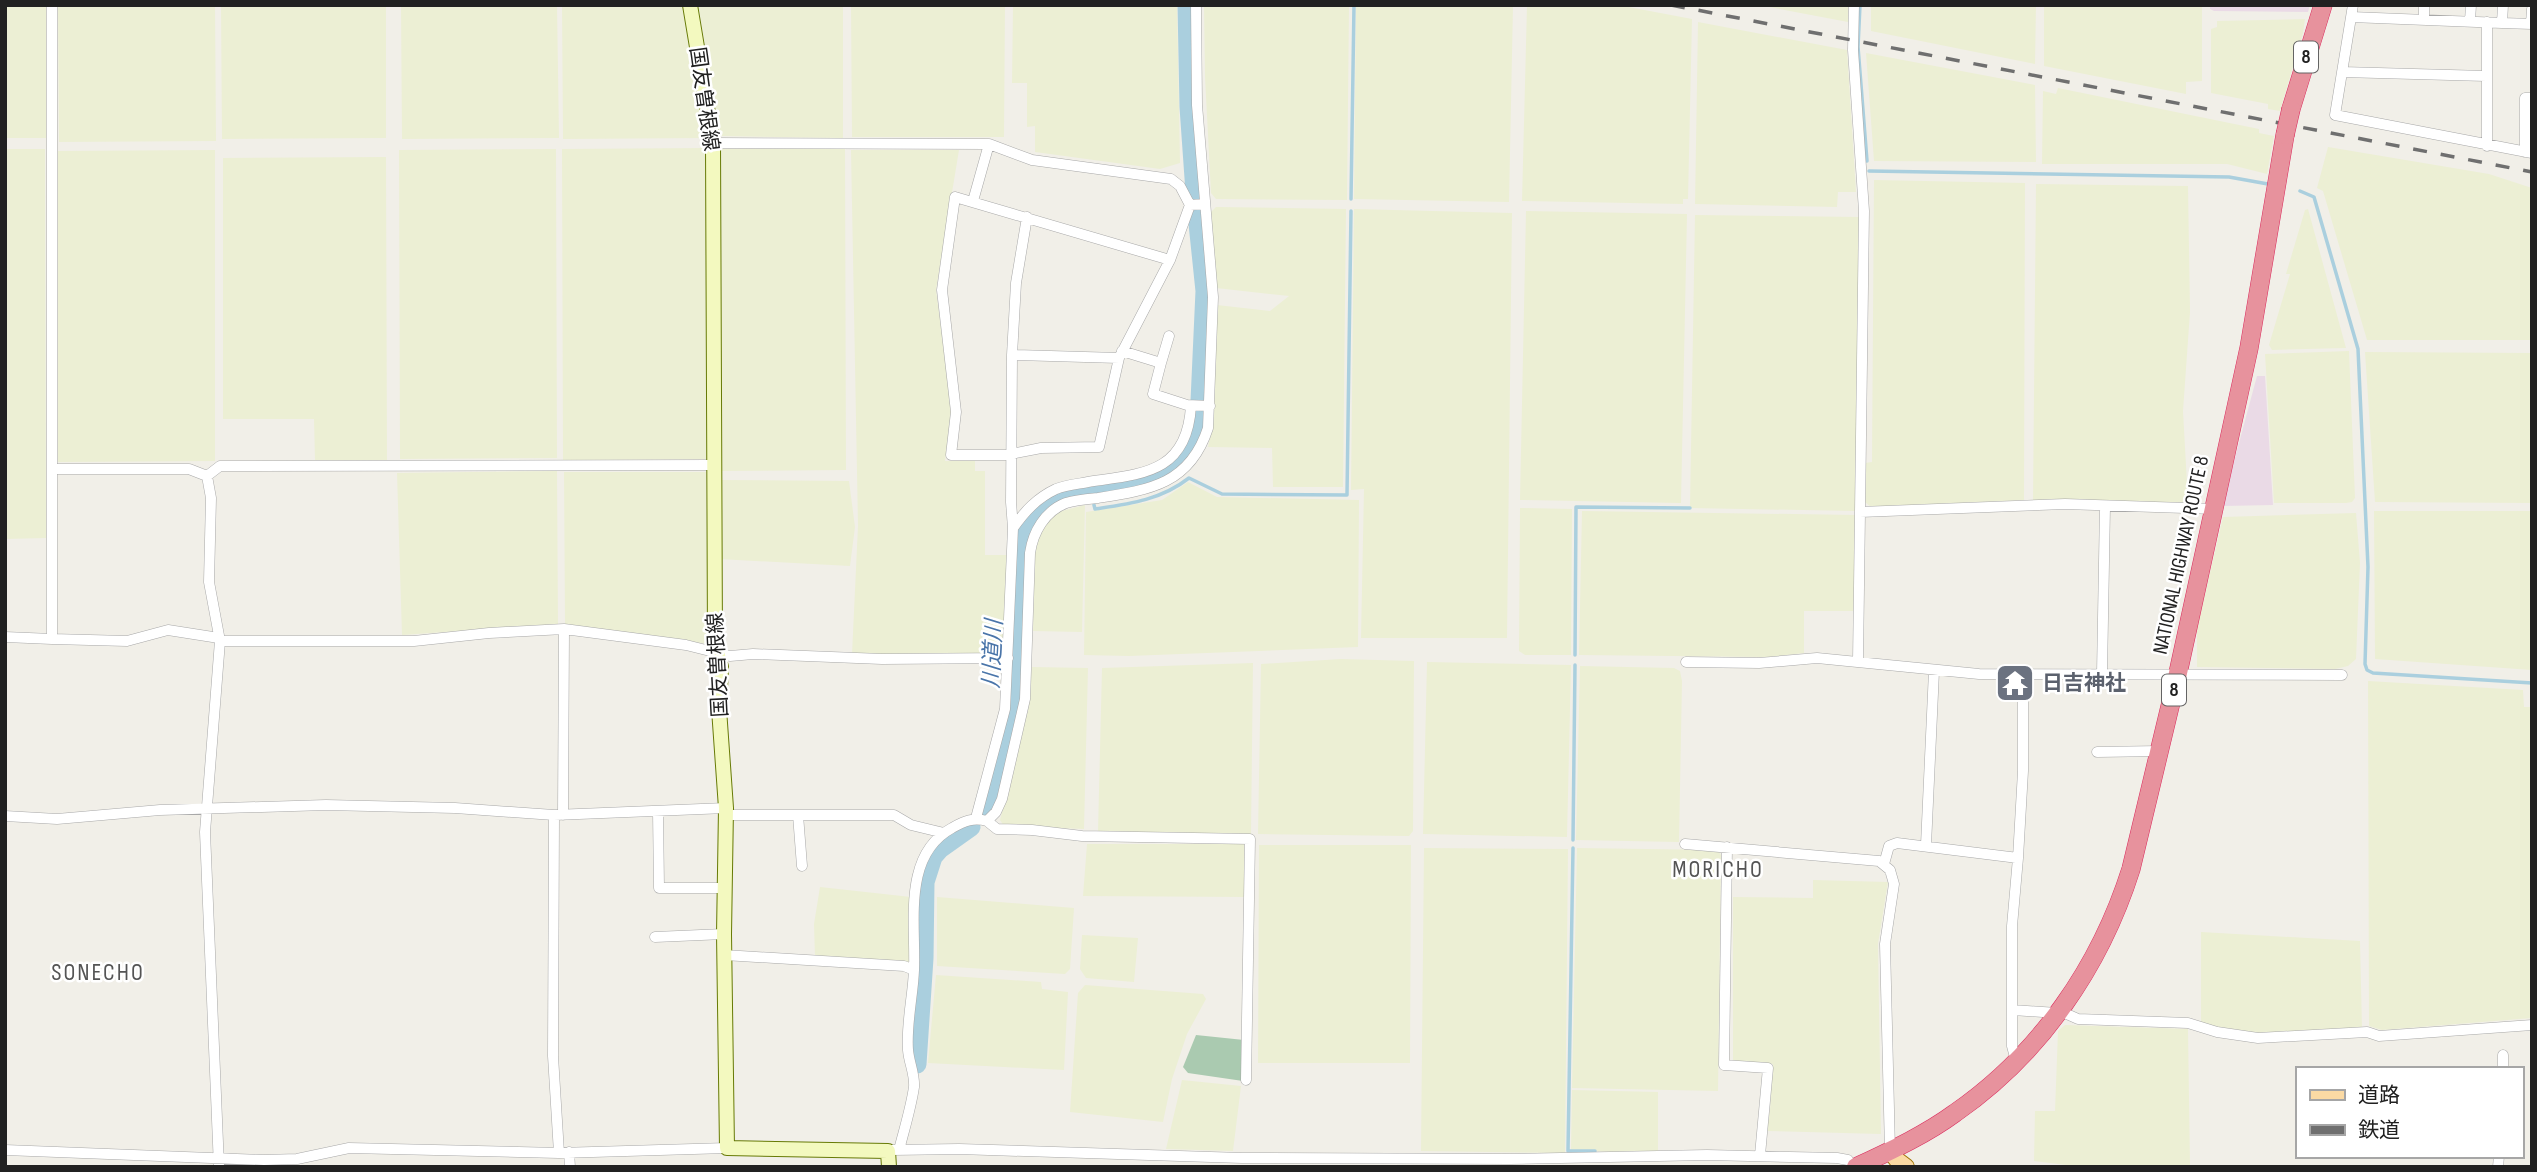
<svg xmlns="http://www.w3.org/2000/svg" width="2537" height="1172" font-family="'Sofia Sans Condensed','Noto Sans JP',sans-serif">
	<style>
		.industrial { fill: #eadae6 }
		.farmland { fill: #ecefd4 }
		.cemetery { fill: #aacab0 }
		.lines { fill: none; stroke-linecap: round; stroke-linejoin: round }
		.stream { stroke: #aacfde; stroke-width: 3.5 }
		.river { stroke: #aacfde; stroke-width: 19 }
		.street-casing { stroke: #a8a8a8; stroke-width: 11 }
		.secondary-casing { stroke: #677a06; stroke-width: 16 }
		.primary-casing { stroke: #9d7302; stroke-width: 18 }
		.highway-casing { stroke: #da2b5d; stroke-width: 19 }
		.street { stroke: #fff; stroke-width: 10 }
		.secondary { stroke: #f3f9bf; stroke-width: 14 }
		.primary { stroke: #fbdaa4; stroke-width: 16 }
		.highway { stroke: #e7929d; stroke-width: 18 }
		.rail { stroke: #6f6f6f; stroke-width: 3.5; stroke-dasharray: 14 14; stroke-linecap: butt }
		.highway-bridge-casing { stroke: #da2b5d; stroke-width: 19; stroke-linecap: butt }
		.highway-bridge { stroke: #e7929d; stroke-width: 18 }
		.labels { text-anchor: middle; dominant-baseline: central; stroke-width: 5; stroke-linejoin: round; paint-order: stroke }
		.shield { fill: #fff; stroke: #646464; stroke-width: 2 }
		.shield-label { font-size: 19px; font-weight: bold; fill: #212121 }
		.street-label { font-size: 21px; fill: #212121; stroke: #fff }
		.worship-label { font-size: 21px; font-weight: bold; fill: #5b616d; stroke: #fff; text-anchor: start }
		.water-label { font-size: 23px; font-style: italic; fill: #4a75a9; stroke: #fff }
		.quarter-label { font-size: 24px; letter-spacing: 2px; fill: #545454; stroke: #fff }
	</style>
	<rect width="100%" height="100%" fill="#f1efe8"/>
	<path class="industrial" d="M2210,5H2310L2308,12L2214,11L2210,9Z
		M2257,376H2265L2273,505L2222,506Z"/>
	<path class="farmland" d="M5,5H46V138H5Z
		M58,5H215L216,141L59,142Z
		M221,5H386V138L222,139Z
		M401,5H557L559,138L402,139Z
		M562,5H684L706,138L563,139Z
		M698,5H843V138L721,136Z
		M851,5H1005L1004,137H852Z
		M1013,5H1177L1180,163L1160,169L1035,152V126L1027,127V83H1012Z
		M1204,5H1349L1347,200L1216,199L1211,193L1205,77Z
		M1356,5H1513L1509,202L1354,199Z
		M1527,5H1618L1692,19L1688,199H1683V204L1522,201Z
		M1759,5H1848V22Z
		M1871,5H2036L2035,64L1871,31Z
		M2044,5H2202V81L2186,82V94L2044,66Z
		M2305,19L2303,33L2280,111L2268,109V104L2211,93V29L2217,27V21Z
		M1698,22L1847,50L1856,192H1838L1837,207L1695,204Z
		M1866,53L2035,85L2036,162L1874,161Z
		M2058,88L2259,129V133L2274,136L2267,174L2227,164H2042L2043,91L2056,94Z
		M2328,147L2489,174L2532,188V340H2367L2323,191L2317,188Z
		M706,148L707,459L563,460L562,149Z
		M845,148L846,470L719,471L718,149Z
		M5,149H45L46,538L5,539Z
		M556,149L557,458L400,459L399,150Z
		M215,150V461L58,462V151Z
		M851,150H959L936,290L952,410L945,461H975V471H985V555H1007L1005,650L1001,654H852L858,526Z
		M386,157L387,460H315L314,419H223V158Z
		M1874,180L2025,183L2024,500L1871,507L1865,502V463L1872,462Z
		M2036,184L2188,186L2190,312L2183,411L2188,502H2033Z
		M1216,207L1346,209L1343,487H1273L1272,448L1208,447L1214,417L1217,305L1270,311L1289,296L1216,288L1211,212Z
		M1354,209L1512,213L1507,638H1361L1364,489L1351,490Z
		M2308,209L2346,348L2272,350L2269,345L2290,274H2286L2305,210Z
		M1526,211L1687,214L1681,503L1520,500Z
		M1695,215L1860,217L1855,511L1690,508Z
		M2349,351L2355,498L2352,502L2346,503H2274L2265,354Z
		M2365,352L2532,353V503L2375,502Z
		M557,471L558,624L402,635L397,473Z
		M564,472H706L708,644L565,624Z
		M719,480L849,481L855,527L850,566L719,559Z
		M1188,482L1217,497L1359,500L1358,647L1129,656L1084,655L1086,512L1162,500Z
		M1085,505L1082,632L1033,631L1035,553L1040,534L1047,521L1058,512Z
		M1520,508L1572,509L1571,655H1525L1519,651Z
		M1582,511L1856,515L1854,611H1804V653L1768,657L1579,655Z
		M2374,511H2532V670L2375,659Z
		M2356,513L2360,563L2356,659L2348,666L2335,669L2197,667V629L2223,517Z
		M1341,659L1414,661L1413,831L1409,836L1258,834L1261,664Z
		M1427,662L1571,665L1567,837L1423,834Z
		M1253,663L1251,834L1098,832L1102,668Z
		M1580,666L1674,668L1680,671L1682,681L1679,842L1576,840Z
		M1032,667L1088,668L1084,829L1004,826L1000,820L1028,710Z
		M2368,681L2523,690L2524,707H2532V1018L2382,1030L2369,1026Z
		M1087,844H1244L1246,897L1083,896Z
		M1259,845H1411L1410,1063H1258Z
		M1424,848L1568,849L1565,1153L1421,1151Z
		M1577,848L1717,850L1721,855L1718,1091L1572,1088Z
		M1813,880L1888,882L1878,944L1881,1134L1766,1131L1770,1110L1773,1064L1733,1061V897L1813,898Z
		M820,887L911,897L910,964L815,958L814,924Z
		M937,897L1074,908L1070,969L1065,974L937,966Z
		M2201,932L2360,941L2362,1029L2258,1033L2201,1024Z
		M1082,935L1138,938L1134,982L1086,978L1080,969Z
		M936,975L1041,982L1042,989L1068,992L1064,1070L928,1063Z
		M1085,985L1203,994L1206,999L1187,1034L1172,1079L1163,1122L1070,1112L1078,993Z
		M2065,1025L2188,1029L2190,1167H2082L2034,1161L2035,1111H2055L2058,1031Z
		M1182,1080L1241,1086L1233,1151L1166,1149Z
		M1572,1090L1658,1092V1154L1571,1150Z"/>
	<path class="cemetery" d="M1196,1035L1244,1040L1243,1081L1188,1073L1183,1067Z"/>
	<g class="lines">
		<path class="stream" d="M1860,5L1858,47L1867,161
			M1869,171L2229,177L2268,184
			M2300,191L2314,197L2358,349L2368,567L2365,664L2367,670L2373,673L2532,683
			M1351,199L1354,5
			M1093,490V493
			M1094,505L1095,509C1129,504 1161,500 1189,478L1222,494L1347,495L1351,211
			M1575,655L1576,507L1690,508
			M1573,840L1575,665
			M1573,848L1568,1151H1595"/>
		<path class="river" d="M1187,5L1189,107L1195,192
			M987,809L1014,708L1023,543C1049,447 1165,531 1199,423L1205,291L1197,214
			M917,1064L924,958L925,882L933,857L940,849L971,827"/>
		<g class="street-casing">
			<path id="street" d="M1854,5L1853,50L1864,211L1858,662
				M2353,5L2335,115L2532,153
				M2351,17L2502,23L2503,5
				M2424,19V5
				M2470,21L2471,5
				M2502,23L2532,24
				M2531,24L2532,9
				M2342,72L2486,76
				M713,143L989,144L1032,160L1171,179L1180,186L1190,205L1204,204
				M2487,146V22
				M2525,152V98H2532
				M955,197L1170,260L1119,358L1099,447L1041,448L1006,455H951L956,412L942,290Z
				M973,201L989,144
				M1027,217L1016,283L1012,355L1119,358
				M1170,260L1190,205
				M1122,351L1161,363L1153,394L1187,405L1210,406
				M1161,363L1169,336
				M53,469H189L207,476L211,498L209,582L220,641L205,832L219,1167
				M207,476L220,466L714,465
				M1860,512L2065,504L2215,509
				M1013,528C1025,511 1037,498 1056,489C1066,485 1078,484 1088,482C1141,474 1187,474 1191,406
				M5,637L52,639V5
				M52,639L127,641L168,630L219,638
				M220,641H414L489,633L564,629L686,645L730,656L753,654L882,659L1008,658
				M1686,662L1759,663L1817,658L1979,674L2342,675
				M2102,674L2105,506
				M2097,752L2160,751
				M658,811L659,888H725
				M563,815L564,629
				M726,815H894L911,825L944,833
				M798,815L802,866
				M5,816L57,819L160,810L326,805L455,808L554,815
				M976,818L1005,709L1013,528L1011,502L1012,355
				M987,821L997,829L1032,830L1082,836L1250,839L1246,1080
				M1685,844L1879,861L1890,870L1894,884L1885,944L1890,1151
				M1926,845L1934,671
				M1727,847L1724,1065L1768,1068L1760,1155
				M1884,864L1889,846L1897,843L2018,858L2023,771V675
				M655,937L724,934
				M724,955L904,966L914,970
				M2013,1010L2057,1013
				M2060,1011L2078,1019L2188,1023L2217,1032L2258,1038L2367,1032L2379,1036L2532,1025
				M2016,1061L2012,1046V926L2018,858
				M2503,1069V1055
				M5,1150L264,1160L297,1159L349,1148L559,1153L727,1148
				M892,1150L959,1149L1242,1158L1510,1159L1707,1155L1837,1158L1848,1160L1852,1167
				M899,1150C904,1130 911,1108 914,1087C915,1074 909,1063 908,1050C906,1024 913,996 914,970C916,923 902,855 952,828C964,821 974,817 987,821L996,812L1002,799L1025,699L1030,553C1033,532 1045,511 1066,503C1076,500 1088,499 1098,498C1150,490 1190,484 1208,428L1213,297L1197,105L1196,5
				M569,1152L570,1167
				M559,1153L553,1056L554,815L726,808
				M2498,1167L2499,1156"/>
		</g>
		<g class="secondary-casing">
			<path id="secondary" d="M690,5L713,143L715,644L721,667L719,709L726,808L724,934L727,1148L888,1151L889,1167"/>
		</g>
		<g class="primary-casing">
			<path id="primary" d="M1890,1151L1898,1161L1906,1167"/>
		</g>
		<g class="highway-casing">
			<path id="highway" d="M2291,109L2323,5
				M1856,1167C1890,1151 1925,1135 1955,1113C2040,1054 2100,967 2131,869L2178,673L2249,348L2285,135"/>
		</g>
		<use href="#street" class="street"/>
		<use href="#secondary" class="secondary"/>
		<use href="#primary" class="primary"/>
		<use href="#highway" class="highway"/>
		<path class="rail" d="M1671,5L2532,172"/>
		<g class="highway-bridge-casing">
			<path id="highway-bridge" d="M2285,135L2291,109"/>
		</g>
		<use href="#highway-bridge" class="highway-bridge"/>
	</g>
	<defs>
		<g id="temple-square" transform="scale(2.0125)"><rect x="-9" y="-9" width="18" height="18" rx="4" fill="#6b7280" stroke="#fff"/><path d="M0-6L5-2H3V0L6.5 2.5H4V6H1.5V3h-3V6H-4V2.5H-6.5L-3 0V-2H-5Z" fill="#fff"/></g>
	</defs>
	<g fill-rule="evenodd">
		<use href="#temple-square" x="2015" y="683"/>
	</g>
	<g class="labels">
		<g class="shield">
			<rect x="2294" y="41.5" width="24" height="31" rx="5"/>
			<rect x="2162" y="674.5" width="24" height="31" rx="5"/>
		</g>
		<g class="shield-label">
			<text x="2306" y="57">8</text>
			<text x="2174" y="690">8</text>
		</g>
		<g class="street-label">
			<text transform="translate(704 99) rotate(82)">国友曽根線</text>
			<text transform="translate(2181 555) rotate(-78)">NATIONAL HIGHWAY ROUTE 8</text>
			<text transform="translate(718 665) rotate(-93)">国友曽根線</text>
		</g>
		<g class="worship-label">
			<text x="2042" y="683">日吉神社</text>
		</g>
		<g class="water-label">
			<text transform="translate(993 654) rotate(-87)">川道川</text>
		</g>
		<g class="quarter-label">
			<text x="1718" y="869">MORICHO</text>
			<text x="98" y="972">SONECHO</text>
		</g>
	</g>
	<rect width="2537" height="1172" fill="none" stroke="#212121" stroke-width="14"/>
	<rect x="2296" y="1067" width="228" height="91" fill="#ffffff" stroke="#a6a6a6" stroke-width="2"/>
	<rect x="2310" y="1090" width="35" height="10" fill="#fbdaa4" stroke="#a6a6a6" stroke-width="2"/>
	<text x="2358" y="1102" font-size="21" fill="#212121">道路</text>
	<rect x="2310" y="1125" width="35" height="10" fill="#6f6f6f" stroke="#a6a6a6" stroke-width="2"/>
	<text x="2358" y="1137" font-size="21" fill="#212121">鉄道</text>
</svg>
